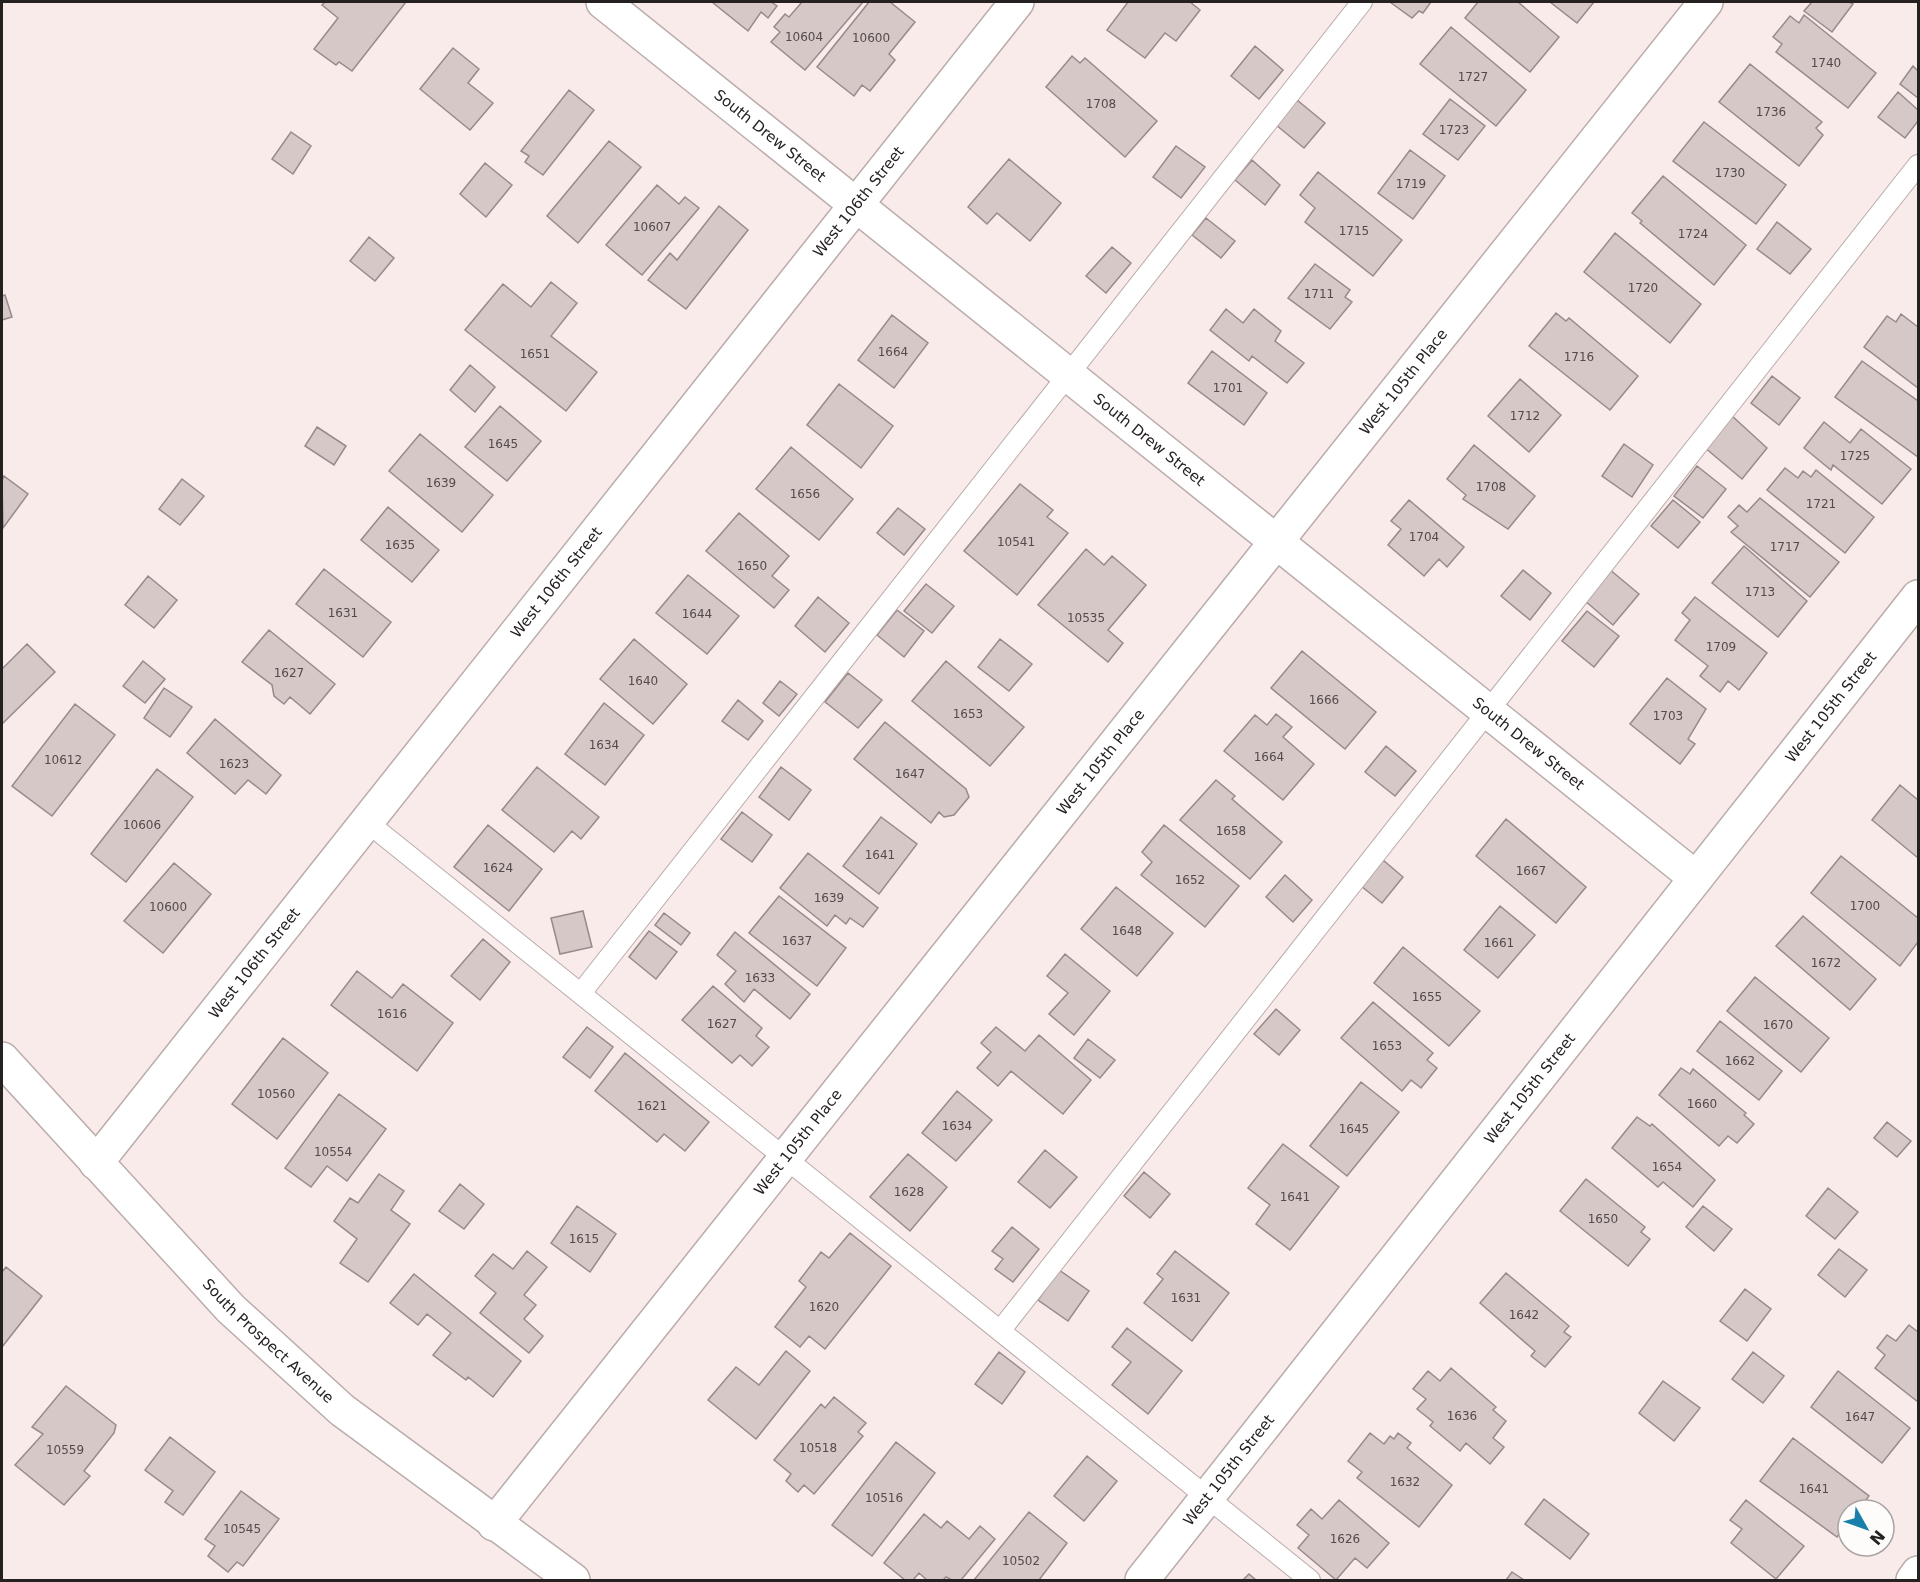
<svg xmlns="http://www.w3.org/2000/svg" width="1920" height="1582" font-family="'DejaVu Sans',sans-serif">
	<style>
		.building { fill: #d6c8c7; stroke: #978a8a; stroke-width: 1.5 }
		.lines { fill: none; stroke-linecap: round; stroke-linejoin: round }
		.service-casing { stroke: #baacab; stroke-width: 22 }
		.minor-casing { stroke: #baacab; stroke-width: 36 }
		.service { stroke: #fff; stroke-width: 20 }
		.minor { stroke: #fff; stroke-width: 33 }
		.labels { text-anchor: middle; dominant-baseline: central; stroke-width: 5; stroke-linejoin: round; paint-order: stroke }
		.number-label { font-size: 12px; fill: #524b4a }
		.street-label { font-size: 15px; fill: #262121; stroke: #fefbfb }
	</style>
	<rect width="100%" height="100%" fill="#f9ebea"/>
	<path class="building" d="M325,2H406L352,71L339,62L336,65L314,49L338,18L322,5Z
		M712,2H771L777,6L768,18L761,12L748,31Z
		M802,2H863L805,70L771,42L780,32L774,27L785,14L789,17Z
		M869,2H890L915,22L889,54L895,60L870,91L862,85L854,96L817,67Z
		M1128,2H1190L1200,10L1176,41L1165,33L1145,58L1107,30Z
		M1390,2H1431L1423,13L1419,11L1412,18Z
		M1478,2H1518L1559,37L1530,72L1465,18Z
		M1550,2H1594L1577,23Z
		M1812,2H1849L1853,4L1832,32L1804,11Z
		M1804,15L1876,73L1848,108L1776,52L1782,44L1773,37L1790,16L1799,23Z
		M1451,27L1526,90L1496,126L1420,64Z
		M1255,46L1283,70L1259,99L1231,76Z
		M453,48L479,69L468,83L493,103L470,130L420,89Z
		M1072,56L1080,63L1085,58L1157,121L1125,157L1046,87Z
		M1750,64L1822,122L1816,128L1823,135L1799,166L1719,102Z
		M1913,66L1918,71V98L1900,84Z
		M569,90L594,110L543,175L525,162L529,156L521,151Z
		M1898,92L1918,110V121L1905,138L1878,117Z
		M1450,99L1485,126L1458,160L1423,134Z
		M1297,100L1325,123L1304,148L1276,125Z
		M1704,122L1786,185L1756,224L1673,161Z
		M291,132L311,146L293,174L272,159Z
		M609,141L641,167L578,243L547,216Z
		M1176,146L1205,167L1181,198L1153,177Z
		M1410,150L1445,176L1413,219L1378,193Z
		M1009,159L1061,203L1030,241L997,213L987,224L968,207Z
		M1252,160L1280,185L1265,205L1235,180Z
		M485,163L512,185L486,217L460,194Z
		M1318,172L1402,240L1373,276L1305,222L1315,208L1300,195Z
		M1663,176L1746,245L1714,285L1640,223L1642,221L1632,213Z
		M657,185L679,204L685,197L699,208L642,275L606,245Z
		M719,206L748,230L686,309L648,280L670,253L677,260Z
		M1206,218L1235,241L1221,258L1192,235Z
		M1777,222L1811,249L1790,274L1757,249Z
		M1615,233L1701,304L1670,343L1584,272Z
		M369,237L394,258L375,281L350,261Z
		M1112,247L1131,263L1106,293L1086,276Z
		M1315,264L1350,290L1345,297L1352,302L1330,329L1288,298Z
		M551,282L577,303L551,336L597,372L566,411L465,330L503,284L531,307Z
		M5,295L12,317L2,320V296Z
		M1226,309L1243,323L1254,309L1281,331L1275,341L1304,363L1287,383L1252,356L1249,361L1210,330Z
		M1556,313L1566,321L1569,318L1638,376L1610,410L1529,346Z
		M1901,314L1918,327V388L1864,347L1887,316L1896,322Z
		M892,315L928,343L894,388L858,360Z
		M1212,351L1267,393L1244,425L1188,383Z
		M1862,361L1918,401V457L1835,397Z
		M470,365L495,387L475,412L450,390Z
		M1772,376L1800,398L1779,425L1751,403Z
		M1520,379L1561,415L1529,452L1488,416Z
		M839,384L893,426L861,468L807,425Z
		M500,406L541,441L507,481L465,447Z
		M1731,415L1767,448L1742,479L1704,447Z
		M1824,422L1850,443L1861,429L1911,469L1882,504L1833,465L1831,470L1804,448Z
		M317,427L346,446L334,465L305,446Z
		M420,434L493,495L462,532L389,471Z
		M1624,444L1653,465L1632,497L1602,476Z
		M1474,445L1535,496L1508,529L1463,499L1466,495L1447,479Z
		M791,447L853,499L819,540L756,489Z
		M1697,466L1726,489L1703,518L1674,496Z
		M1785,468L1798,478L1803,471L1811,477L1816,470L1874,517L1845,553L1767,490Z
		M4,476L28,494L3,528L2,480Z
		M182,479L204,496L180,525L159,509Z
		M1020,484L1053,510L1047,517L1068,533L1017,595L964,551Z
		M1760,498L1839,562L1810,597L1731,532L1738,526L1728,517L1739,505L1747,512Z
		M1409,500L1464,547L1447,567L1439,559L1424,576L1388,545L1401,529L1391,521Z
		M1673,500L1700,522L1678,548L1651,526Z
		M388,507L439,550L412,582L361,540Z
		M898,508L925,529L904,555L877,533Z
		M739,513L789,556L772,576L789,590L774,608L706,551Z
		M1744,546L1807,601L1778,637L1712,583Z
		M1086,549L1104,565L1112,556L1146,585L1108,630L1123,643L1108,662L1038,605Z
		M324,569L391,622L363,657L296,604Z
		M1609,569L1639,594L1613,625L1584,600Z
		M1523,570L1551,593L1530,620L1501,596Z
		M688,575L739,616L707,654L656,613Z
		M148,576L177,600L154,628L125,605Z
		M926,584L954,606L932,633L904,611Z
		M818,597L849,623L825,652L795,626Z
		M1695,597L1767,653L1739,690L1728,681L1720,692L1700,676L1708,666L1675,640L1690,620L1682,613Z
		M897,610L924,631L904,657L877,635Z
		M1587,611L1619,636L1594,667L1562,641Z
		M269,630L335,684L310,714L290,697L284,704L274,696L272,685L242,662Z
		M634,639L687,684L653,724L600,679Z
		M1000,639L1032,664L1009,691L978,667Z
		M27,644L55,672L2,724V669Z
		M1302,651L1376,712L1345,749L1271,688Z
		M143,661L165,679L145,703L123,686Z
		M946,661L1024,727L990,766L912,701Z
		M848,673L882,700L858,728L825,702Z
		M1667,678L1706,709L1688,739L1695,744L1680,764L1630,724Z
		M780,681L797,694L779,716L763,703Z
		M164,688L192,707L170,737L144,718Z
		M738,700L763,721L748,740L722,721Z
		M604,703L644,735L605,785L565,754Z
		M75,704L115,735L52,816L12,786Z
		M1276,714L1292,727L1283,737L1314,764L1283,800L1224,751L1255,715L1267,725Z
		M215,719L281,775L266,794L248,780L235,794L187,753Z
		M885,722L966,789L969,797L954,815L944,817L939,812L931,823L854,759Z
		M1386,746L1416,771L1395,796L1365,772Z
		M537,767L599,817L581,839L572,831L554,852L502,810Z
		M781,767L811,790L789,820L759,797Z
		M157,769L193,797L126,882L91,854Z
		M1216,780L1235,796L1232,799L1282,842L1250,879L1180,820Z
		M1900,785L1918,800V858L1872,820Z
		M742,812L772,835L752,862L721,839Z
		M881,817L917,844L879,894L843,866Z
		M1506,819L1586,887L1556,923L1476,856Z
		M488,825L542,869L509,911L454,867Z
		M1164,825L1239,886L1205,927L1141,875L1152,862L1142,852Z
		M808,853L878,908L863,927L850,918L846,924L835,915L827,926L780,888Z
		M1841,856L1918,918V942L1900,966L1811,893Z
		M1383,860L1403,877L1382,903L1361,886Z
		M174,863L211,894L163,953L124,921Z
		M1285,875L1312,900L1293,922L1266,897Z
		M1116,887L1173,933L1137,976L1081,929Z
		M779,896L846,948L817,986L749,933Z
		M1500,906L1535,935L1498,978L1464,950Z
		M583,911L592,947L560,954L551,918Z
		M664,913L690,933L681,945L655,925Z
		M1803,916L1876,979L1850,1010L1776,946Z
		M649,931L677,952L656,979L629,957Z
		M735,932L810,994L790,1019L754,989L744,1002L725,984L736,971L717,955Z
		M483,939L510,962L480,1000L451,976Z
		M1403,947L1480,1011L1449,1046L1374,983Z
		M1065,954L1110,991L1074,1035L1049,1014L1068,993L1047,976Z
		M357,971L392,998L403,984L453,1023L417,1071L331,1005Z
		M1755,977L1829,1038L1801,1072L1727,1011Z
		M713,986L762,1028L756,1036L769,1047L752,1066L740,1055L732,1063L682,1020Z
		M1373,1002L1433,1053L1427,1060L1437,1068L1421,1088L1411,1080L1402,1091L1341,1038Z
		M1276,1009L1300,1030L1279,1055L1254,1034Z
		M1720,1021L1782,1071L1759,1100L1697,1051Z
		M587,1027L613,1047L590,1078L563,1057Z
		M996,1027L1025,1051L1039,1035L1091,1080L1063,1114L1011,1071L998,1086L977,1068L991,1052L981,1043Z
		M283,1038L328,1073L277,1139L232,1104Z
		M1088,1039L1115,1060L1100,1078L1074,1058Z
		M625,1053L709,1122L685,1151L664,1134L657,1142L595,1091Z
		M1681,1068L1690,1074L1693,1069L1746,1113L1744,1115L1754,1124L1737,1143L1728,1136L1719,1146L1659,1095Z
		M1361,1082L1399,1112L1347,1176L1310,1146Z
		M957,1091L992,1120L956,1161L922,1133Z
		M339,1094L386,1129L347,1181L327,1166L311,1187L285,1168Z
		M1637,1117L1650,1126L1652,1124L1715,1180L1693,1207L1663,1182L1658,1187L1612,1148Z
		M1887,1122L1911,1141L1897,1157L1874,1138Z
		M1283,1144L1339,1187L1290,1250L1256,1224L1270,1205L1248,1188Z
		M1045,1150L1077,1177L1050,1208L1018,1182Z
		M908,1154L947,1187L910,1231L870,1197Z
		M1144,1172L1170,1194L1150,1218L1124,1196Z
		M379,1174L404,1191L391,1210L410,1224L368,1282L340,1263L357,1239L334,1221L350,1198L358,1203Z
		M1586,1179L1645,1227L1641,1232L1650,1239L1628,1266L1560,1211Z
		M460,1184L484,1204L464,1229L439,1211Z
		M1828,1188L1858,1212L1835,1239L1806,1216Z
		M577,1206L616,1234L590,1272L551,1243Z
		M1703,1206L1732,1229L1714,1251L1686,1227Z
		M1012,1227L1039,1249L1013,1282L995,1269L1003,1259L992,1251Z
		M850,1233L891,1266L825,1349L809,1336L800,1347L775,1327L806,1287L799,1281L821,1252L829,1258Z
		M1839,1249L1867,1270L1845,1297L1818,1275Z
		M527,1251L547,1267L524,1295L536,1305L524,1319L543,1336L529,1353L480,1313L496,1293L475,1276L493,1254L513,1269Z
		M1175,1251L1229,1293L1192,1341L1144,1303L1163,1279L1157,1274Z
		M6,1267L42,1296L2,1347V1272Z
		M1059,1270L1089,1291L1068,1321L1038,1300Z
		M1506,1273L1569,1326L1564,1332L1571,1337L1545,1367L1531,1356L1535,1351L1480,1303Z
		M414,1274L521,1361L493,1397L468,1377L466,1380L433,1355L451,1333L427,1314L418,1325L390,1303Z
		M1745,1289L1771,1309L1747,1341L1720,1321Z
		M1909,1325L1918,1332V1402L1875,1368L1885,1355L1877,1348L1887,1335L1896,1341Z
		M1127,1328L1182,1371L1148,1414L1112,1385L1131,1362L1112,1347Z
		M786,1351L810,1371L756,1439L708,1400L736,1367L759,1385Z
		M999,1352L1025,1372L1002,1404L975,1384Z
		M1753,1352L1784,1376L1763,1403L1732,1379Z
		M1451,1368L1496,1407L1493,1410L1506,1421L1493,1438L1504,1447L1490,1464L1466,1443L1460,1451L1430,1426L1433,1422L1417,1409L1426,1399L1413,1389L1428,1371L1440,1381Z
		M1838,1371L1910,1428L1882,1463L1811,1407Z
		M1663,1381L1700,1408L1674,1441L1639,1413Z
		M66,1386L116,1425L114,1433L84,1471L90,1476L64,1505L15,1465L43,1434L32,1427Z
		M834,1397L866,1423L858,1432L863,1436L814,1494L804,1485L798,1492L786,1481L791,1474L774,1460L821,1404L825,1408Z
		M1370,1433L1384,1444L1390,1436L1394,1439L1398,1433L1411,1443L1407,1448L1452,1485L1419,1527L1357,1478L1362,1472L1348,1461Z
		M170,1437L215,1472L183,1515L165,1502L173,1491L145,1470Z
		M1793,1438L1869,1496L1858,1510H1848V1523L1837,1537L1760,1481Z
		M896,1442L935,1473L872,1556L832,1525Z
		M1087,1456L1117,1481L1084,1521L1054,1496Z
		M241,1491L279,1519L243,1566L237,1562L228,1572L208,1556L215,1546L205,1539Z
		M1544,1499L1589,1534L1570,1559L1525,1524Z
		M1339,1500L1389,1543L1367,1568L1355,1558L1336,1580L1298,1548L1309,1535L1297,1525L1311,1509L1322,1519Z
		M1746,1500L1804,1546L1776,1579L1731,1543L1742,1529L1730,1520Z
		M1029,1512L1067,1543L1039,1580H974Z
		M924,1514L941,1528L947,1521L969,1539L980,1526L995,1539L961,1580H952L946,1577L943,1580H927L919,1573L913,1580H905L884,1563Z
		M1512,1572L1524,1580H1506Z
		M1249,1574L1256,1580H1243Z"/>
	<g class="lines">
		<g class="service-casing">
			<path id="service" d="M367,822L1310,1580
				M581,993L1362,2
				M1000,1331L1918,165"/>
		</g>
		<g class="minor-casing">
			<g id="minor">
				<path id="s1" d="M603,2L1696,878"/>
				<path id="s2" d="M2,1059L231,1309L342,1410L573,1580"/>
				<path id="s3" d="M96,1163L1017,2"/>
				<path id="s4" d="M494,1524L1706,2"/>
				<path id="s5" d="M1142,1580L1918,597"/>
				<path d="M1913,1580L1918,1573"/>
			</g>
		</g>
		<use href="#service" class="service"/>
		<use href="#minor" class="minor"/>
	</g>
	<g class="labels">
		<g class="number-label">
			<text x="804" y="37">10604</text>
			<text x="871" y="38">10600</text>
			<text x="1826" y="63">1740</text>
			<text x="1473" y="77">1727</text>
			<text x="1101" y="104">1708</text>
			<text x="1771" y="112">1736</text>
			<text x="1454" y="130">1723</text>
			<text x="1730" y="173">1730</text>
			<text x="1411" y="184">1719</text>
			<text x="652" y="227">10607</text>
			<text x="1354" y="231">1715</text>
			<text x="1693" y="234">1724</text>
			<text x="1643" y="288">1720</text>
			<text x="1319" y="294">1711</text>
			<text x="893" y="352">1664</text>
			<text x="535" y="354">1651</text>
			<text x="1579" y="357">1716</text>
			<text x="1228" y="388">1701</text>
			<text x="1525" y="416">1712</text>
			<text x="503" y="444">1645</text>
			<text x="1855" y="456">1725</text>
			<text x="441" y="483">1639</text>
			<text x="1491" y="487">1708</text>
			<text x="805" y="494">1656</text>
			<text x="1821" y="504">1721</text>
			<text x="1424" y="537">1704</text>
			<text x="1016" y="542">10541</text>
			<text x="400" y="545">1635</text>
			<text x="1785" y="547">1717</text>
			<text x="752" y="566">1650</text>
			<text x="1760" y="592">1713</text>
			<text x="343" y="613">1631</text>
			<text x="697" y="614">1644</text>
			<text x="1086" y="618">10535</text>
			<text x="1721" y="647">1709</text>
			<text x="289" y="673">1627</text>
			<text x="643" y="681">1640</text>
			<text x="1324" y="700">1666</text>
			<text x="968" y="714">1653</text>
			<text x="1668" y="716">1703</text>
			<text x="604" y="745">1634</text>
			<text x="1269" y="757">1664</text>
			<text x="63" y="760">10612</text>
			<text x="234" y="764">1623</text>
			<text x="910" y="774">1647</text>
			<text x="142" y="825">10606</text>
			<text x="1231" y="831">1658</text>
			<text x="880" y="855">1641</text>
			<text x="498" y="868">1624</text>
			<text x="1531" y="871">1667</text>
			<text x="1190" y="880">1652</text>
			<text x="829" y="898">1639</text>
			<text x="1865" y="906">1700</text>
			<text x="168" y="907">10600</text>
			<text x="1127" y="931">1648</text>
			<text x="797" y="941">1637</text>
			<text x="1499" y="943">1661</text>
			<text x="1826" y="963">1672</text>
			<text x="760" y="978">1633</text>
			<text x="1427" y="997">1655</text>
			<text x="392" y="1014">1616</text>
			<text x="722" y="1024">1627</text>
			<text x="1778" y="1025">1670</text>
			<text x="1387" y="1046">1653</text>
			<text x="1740" y="1061">1662</text>
			<text x="276" y="1094">10560</text>
			<text x="1702" y="1104">1660</text>
			<text x="652" y="1106">1621</text>
			<text x="957" y="1126">1634</text>
			<text x="1354" y="1129">1645</text>
			<text x="333" y="1152">10554</text>
			<text x="1667" y="1167">1654</text>
			<text x="909" y="1192">1628</text>
			<text x="1295" y="1197">1641</text>
			<text x="1603" y="1219">1650</text>
			<text x="584" y="1239">1615</text>
			<text x="1186" y="1298">1631</text>
			<text x="824" y="1307">1620</text>
			<text x="1524" y="1315">1642</text>
			<text x="1462" y="1416">1636</text>
			<text x="1860" y="1417">1647</text>
			<text x="818" y="1448">10518</text>
			<text x="65" y="1450">10559</text>
			<text x="1405" y="1482">1632</text>
			<text x="1814" y="1489">1641</text>
			<text x="884" y="1498">10516</text>
			<text x="242" y="1529">10545</text>
			<text x="1345" y="1539">1626</text>
			<text x="1021" y="1561">10502</text>
		</g>
		<g class="street-label">
			<text stroke="none"><textPath href="#s1" startOffset="214">South Drew Street</textPath></text>
			<text stroke="none"><textPath href="#s3" startOffset="1227">West 106th Street</textPath></text>
			<text stroke="none"><textPath href="#s4" startOffset="1460">West 105th Place</textPath></text>
			<text stroke="none"><textPath href="#s1" startOffset="700">South Drew Street</textPath></text>
			<text stroke="none"><textPath href="#s3" startOffset="741">West 106th Street</textPath></text>
			<text stroke="none"><textPath href="#s5" startOffset="1112">West 105th Street</textPath></text>
			<text stroke="none"><textPath href="#s1" startOffset="1186">South Drew Street</textPath></text>
			<text stroke="none"><textPath href="#s4" startOffset="974">West 105th Place</textPath></text>
			<text stroke="none"><textPath href="#s3" startOffset="255">West 106th Street</textPath></text>
			<text stroke="none"><textPath href="#s5" startOffset="626">West 105th Street</textPath></text>
			<text stroke="none"><textPath href="#s4" startOffset="488">West 105th Place</textPath></text>
			<text stroke="none"><textPath href="#s2" startOffset="388">South Prospect Avenue</textPath></text>
			<text stroke="none"><textPath href="#s5" startOffset="140">West 105th Street</textPath></text>
		</g>
	</g>
	<rect width="1920" height="1582" fill="none" stroke="#262121" stroke-width="6"/>
	<g transform="translate(1866 1528) rotate(130)"><circle r="28" fill="#fefbfb" stroke="#a8a4a4" stroke-width="1.5"/>
	<path d="M0-4.5L10 22L0 15L-10 22Z" fill="#1a80aa"/>
	<text y="-9" font-size="16" font-weight="bold" text-anchor="middle" fill="#262121">N</text>
	</g>
</svg>
